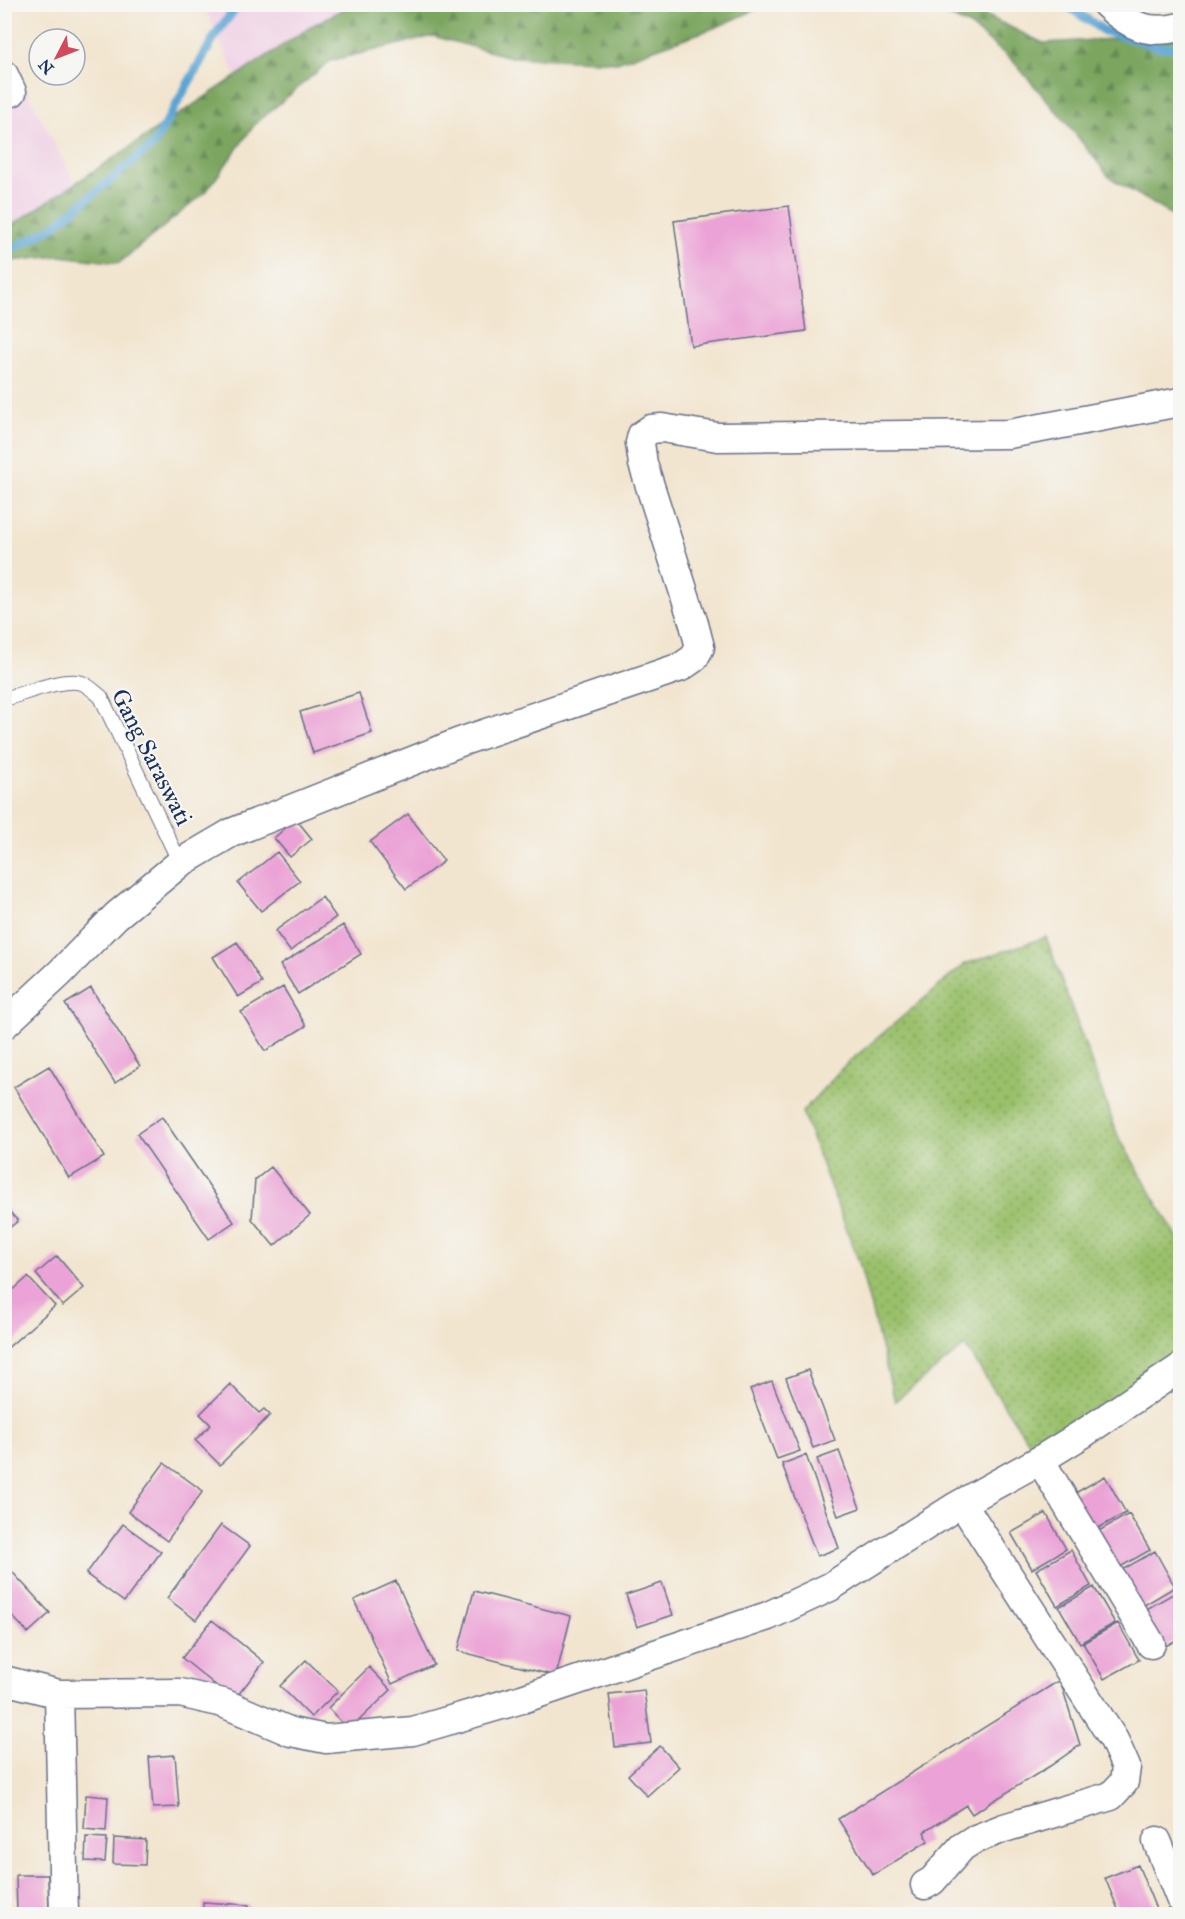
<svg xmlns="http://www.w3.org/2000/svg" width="1185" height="1919" font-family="'IM FELL Great Primer',serif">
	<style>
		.built { fill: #f0d0e5 }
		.grass { fill: url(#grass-dots); stroke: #5a7864; stroke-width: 1.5 }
		.forest { fill: url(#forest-firs); stroke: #4b6a5e; stroke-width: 1.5 }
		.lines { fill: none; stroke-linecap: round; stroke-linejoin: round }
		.stream { stroke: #5ca5d3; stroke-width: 9 }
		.building { fill: #eba2d6 }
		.service-casing { stroke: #666f86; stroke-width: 16 }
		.minor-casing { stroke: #666f86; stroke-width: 31 }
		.service { stroke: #fff; stroke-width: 14 }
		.minor { stroke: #fff; stroke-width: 28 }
		.labels { text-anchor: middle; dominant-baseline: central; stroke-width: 4.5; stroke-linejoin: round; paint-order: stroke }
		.street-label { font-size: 24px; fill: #1b2f5e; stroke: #f6f6f2 }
	</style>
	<defs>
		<pattern id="grass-dots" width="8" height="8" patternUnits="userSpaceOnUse" patternTransform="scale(1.5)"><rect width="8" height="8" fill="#9ac06b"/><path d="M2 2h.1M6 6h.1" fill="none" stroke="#7d9c5b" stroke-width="1.8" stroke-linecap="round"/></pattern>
		<pattern id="forest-firs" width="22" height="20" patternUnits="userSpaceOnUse" patternTransform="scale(1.5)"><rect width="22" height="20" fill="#7ba65f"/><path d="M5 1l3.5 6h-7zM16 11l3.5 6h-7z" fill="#648852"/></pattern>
	</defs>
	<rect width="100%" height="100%" fill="#f6f6f2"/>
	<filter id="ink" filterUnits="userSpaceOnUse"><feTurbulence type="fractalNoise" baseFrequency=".0167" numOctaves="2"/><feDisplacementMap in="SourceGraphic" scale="12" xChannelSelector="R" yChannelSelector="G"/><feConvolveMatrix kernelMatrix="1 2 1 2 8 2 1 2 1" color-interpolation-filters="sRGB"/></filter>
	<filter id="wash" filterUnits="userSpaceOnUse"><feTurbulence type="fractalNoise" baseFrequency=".008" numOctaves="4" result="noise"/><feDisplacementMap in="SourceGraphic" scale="24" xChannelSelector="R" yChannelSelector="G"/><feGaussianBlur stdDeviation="1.35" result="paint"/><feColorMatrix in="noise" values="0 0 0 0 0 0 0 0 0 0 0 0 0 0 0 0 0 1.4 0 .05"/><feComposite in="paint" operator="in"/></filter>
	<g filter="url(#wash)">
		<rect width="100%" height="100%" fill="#f2e5cf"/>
		<path class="built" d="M203,5H351L314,24L236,76Z
			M4,46L75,184L5,230H4Z"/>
		<path class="grass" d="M1046,937L1118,1136L1180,1242V1361L1043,1464L965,1346L895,1401L859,1262L802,1112L843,1067L965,964Z"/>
		<path class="forest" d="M351,5H766L717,27L617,62L510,57L433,36L330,61L255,124L206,192L119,263L59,256L11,261L5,267V230L315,24Z
			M924,5H965L1043,43L1180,35V217H1175L1109,177L1069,126L1012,60L970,26Z"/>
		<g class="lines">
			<path class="stream" d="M1065,4L1104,31L1160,47H1180
				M4,253L52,228L154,144L216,34L234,10L241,4"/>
		</g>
		<g id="blocks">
			<path class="building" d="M789,206L806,331L691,346L674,221Z
				M359,693L372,733L313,753L300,712Z
				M408,814L444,861L406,889L370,842Z
				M296,819L312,839L290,857L274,838Z
				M277,852L300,881L261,911L238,883Z
				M322,897L336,917L290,951L275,931Z
				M343,925L361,954L298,994L280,965Z
				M237,942L262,983L238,997L213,957Z
				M283,987L306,1026L265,1051L241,1012Z
				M91,988L140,1066L115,1083L65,1004Z
				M49,1066L104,1157L69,1178L14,1087Z
				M162,1117L234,1222L209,1239L137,1134Z
				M271,1167L310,1215L274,1246L252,1219L255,1180Z
				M4,1206L18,1221L4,1232Z
				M57,1256L84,1288L63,1306L36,1274Z
				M28,1277L55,1306L4,1351V1298Z
				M808,1370L835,1440L813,1448L786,1378Z
				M772,1381L800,1451L777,1459L750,1389Z
				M230,1384L259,1413L264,1409L270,1415L220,1465L195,1440L211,1425L200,1414Z
				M839,1451L860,1508L838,1516L817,1459Z
				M806,1455L839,1548L817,1556L782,1464Z
				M164,1463L203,1491L167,1541L128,1512Z
				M1105,1476L1126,1513L1091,1532L1070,1496Z
				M1046,1513L1066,1549L1032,1569L1011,1533Z
				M1129,1514L1150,1550L1115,1570L1095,1533Z
				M123,1524L161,1552L124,1602L86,1574Z
				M221,1525L250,1546L196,1620L167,1598Z
				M1071,1550L1091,1586L1057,1606L1036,1570Z
				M1155,1551L1175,1587L1141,1607L1120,1571Z
				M4,1563L50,1613L28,1633L4,1607Z
				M396,1581L434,1665L392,1684L354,1600Z
				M662,1583L673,1615L637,1627L626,1595Z
				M1094,1587L1115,1623L1080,1643L1059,1607Z
				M474,1591L571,1616L556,1676L458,1651Z
				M1178,1591L1180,1596V1638L1164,1647L1143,1611Z
				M212,1620L264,1662L234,1700L182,1658Z
				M1118,1623L1139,1660L1104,1679L1083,1643Z
				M306,1660L338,1691L311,1717L280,1686Z
				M369,1667L391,1690L349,1730L328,1708Z
				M1060,1680L1080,1745L1050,1766L972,1814L966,1805L924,1832L928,1841L873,1875L838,1819Z
				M644,1690L651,1743L615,1747L609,1694Z
				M660,1746L679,1767L647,1796L628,1775Z
				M175,1755L179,1807L153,1808L149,1757Z
				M86,1795L108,1797L106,1831L84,1829Z
				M86,1837L107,1838L105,1862L85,1861Z
				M114,1838L146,1840L145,1865L113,1864Z
				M1138,1865L1158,1914H1120L1105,1878Z
				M16,1875H48L49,1914H17Z
				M203,1902L249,1905L248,1914H203Z"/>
		</g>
	</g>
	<g filter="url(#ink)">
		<use href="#blocks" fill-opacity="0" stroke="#666f86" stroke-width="1.5"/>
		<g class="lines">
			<g class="service-casing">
				<path id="service" d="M4,699C24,694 63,677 82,683C89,686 95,692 101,697L180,863"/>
			</g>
			<g class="minor-casing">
				<path id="minor" d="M1106,4C1129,26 1149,35 1180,27
					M4,75L12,92
					M4,1025L60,973L116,916L180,863L231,833L460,742L681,667L694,658L700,647L694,624L643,464L640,443L642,435L651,429L662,428L718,437L1009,434L1180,402
					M1040,1460L1151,1644
					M4,1680L59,1694L180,1693L223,1703L291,1732L326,1739L413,1731L522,1699L768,1616L830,1587L955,1507L1040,1460L1084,1433L1180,1368
					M59,1694L64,1914
					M1157,1841L1180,1898
					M925,1885L932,1881L962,1847L973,1840L1004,1828L1111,1796L1124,1782L1126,1767L1114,1740L962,1503"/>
			</g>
			<use href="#service" class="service"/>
			<use href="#minor" class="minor"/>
		</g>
	</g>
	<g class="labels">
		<g class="street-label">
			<text transform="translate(152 757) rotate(63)">Gang Saraswati</text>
		</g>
	</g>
	<rect width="1185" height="1919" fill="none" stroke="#f6f6f2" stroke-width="24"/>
	<g transform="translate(57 57) rotate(228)"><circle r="28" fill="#f6f6f2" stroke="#9ea6b7" stroke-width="1.5"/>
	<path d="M0-4.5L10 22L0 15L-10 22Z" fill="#d1495b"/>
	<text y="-9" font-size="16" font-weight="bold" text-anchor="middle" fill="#1b2f5e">N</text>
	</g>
</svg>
